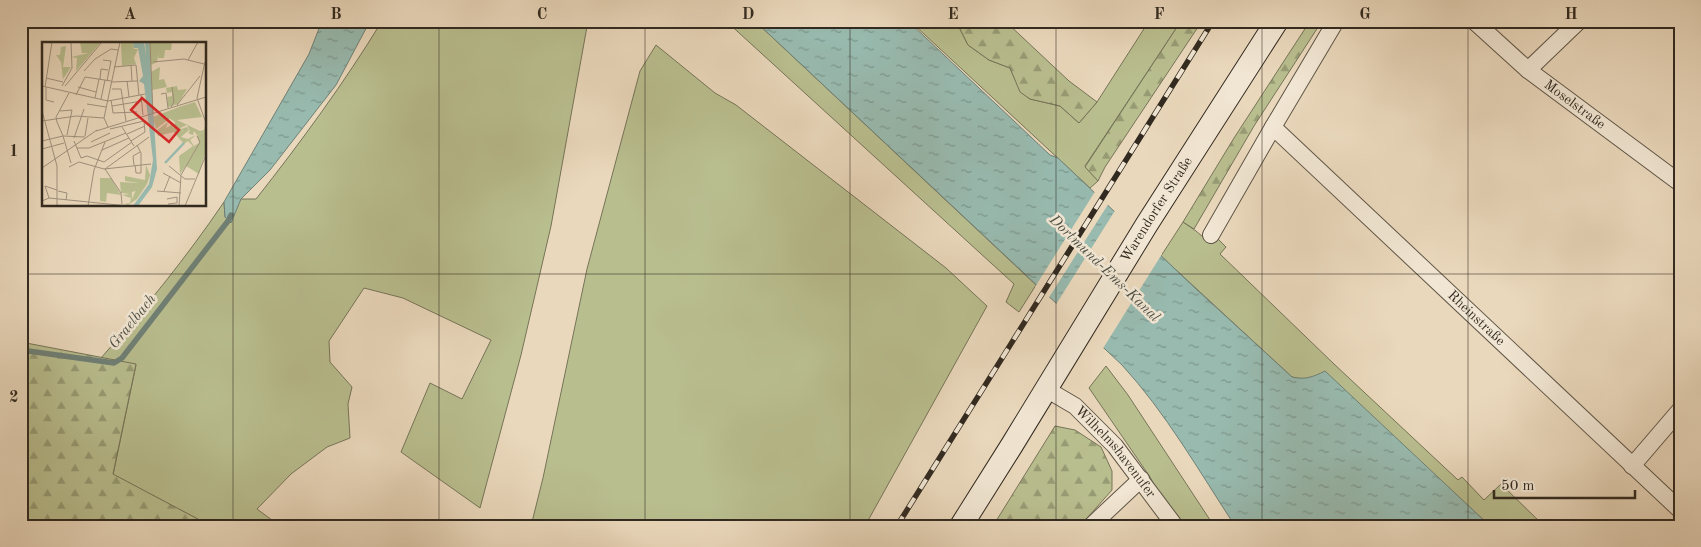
<svg xmlns="http://www.w3.org/2000/svg" width="1701" height="547" font-family="'Old Standard TT',serif">
	<style>
		.green { fill: #b9be8f; stroke: #767458 }
		.forest { fill: url(#forest-firs); stroke: #767458 }
		.water { fill: url(#water-ripples); stroke: #6f8076 }
		.pier { fill: #ead8bc }
		.lines { fill: none; stroke-linecap: round; stroke-linejoin: round }
		.stream { stroke: #6f8076; stroke-width: 5.5 }
		.street-casing { stroke: #605647; stroke-width: 18 }
		.secondary-casing { stroke: #322a20; stroke-width: 24 }
		.street { stroke: #f1e6d3; stroke-width: 16 }
		.secondary { stroke: #f1e6d3; stroke-width: 22 }
		.rail-casing { stroke: #322a20; stroke-width: 5.5 }
		.rail { stroke: #f1e6d3; stroke-width: 4; stroke-dasharray: 11; stroke-linecap: butt }
		.grid { fill: none; stroke: #322a20; stroke-width: 1; stroke-opacity: 0.55 }
		.labels { text-anchor: middle; dominant-baseline: central; stroke-width: 5; stroke-linejoin: round; paint-order: stroke }
		.street-label { font-size: 14px; fill: #322a20; stroke: #f1e6d3 }
		.water-label { font-size: 15px; font-style: italic; fill: #4c4e44; stroke: #f1e6d3 }
		.inset-river { fill: none; stroke: #98baaf; stroke-width: 2.5 }
		.inset-road { fill: none; stroke: #a0927e; stroke-width: 1 }
		.view { fill: #d62828; fill-opacity: 0.15; stroke: #d62828; stroke-width: 2.5 }
		.inset-edge { fill: none; stroke: #322a20; stroke-width: 2.5 }
		.neatline { fill: none; stroke: #322a20; stroke-width: 2 }
		.grid-label { font-size: 16px; text-anchor: middle; font-weight: bold; fill: #322a20 }
	</style>
	<defs>
		<pattern id="forest-firs" width="22" height="20" patternUnits="userSpaceOnUse" patternTransform="scale(1.25)"><rect width="22" height="20" fill="#b9be8f"/><path d="M5 1l3.5 6h-7zM16 11l3.5 6h-7z" fill="#979b74"/></pattern>
		<pattern id="water-ripples" width="26" height="14" patternUnits="userSpaceOnUse" patternTransform="scale(1.25)"><rect width="26" height="14" fill="#98baaf"/><path d="M2 4q2-2 4 0t4 0M15 11q2-2 4 0t4 0" fill="none" stroke="#7d978e"/></pattern>
	</defs>
	<rect width="100%" height="100%" fill="#ead8bc"/>
	<filter id="stains"><feTurbulence type="fractalNoise" baseFrequency=".004" numOctaves="4"/><feColorMatrix values="0 0 0 0 .2 0 0 0 0 .09 0 0 0 0 .02 0 0 0 .5 -.17"/></filter>
	<radialGradient id="worn" r=".72"><stop offset=".6" stop-color="#630" stop-opacity="0"/><stop offset="1" stop-color="#630" stop-opacity=".3"/></radialGradient>
	<path class="green" d="M382,21H588L551,226L521,355L480,508L401,452L430,383L462,399L491,340L403,298L364,288L329,341L330,362L352,387L348,404L350,438L327,447L291,474L257,509L280,526H211L113,475L136,365L101,358C146,307 186,258 224,202L225,217L241,199H256C301,142 344,83 382,21Z
		M726,21H755L1036,285L1019,312L1006,302L1014,284Z
		M910,21H956L968,45L989,60L1010,68L1021,92L1030,99L1060,106L1079,123L1097,102L1149,21H1181L1085,166L1098,181L1090,188Z
		M656,45L715,93L736,105L946,268L987,306L865,526H531L543,478L587,269L640,71Z
		M1183,222L1196,231L1210,243L1216,237L1226,247L1220,254L1334,364L1458,480L1462,477L1484,500L1501,484L1540,522L1542,526H1490L1465,503L1312,378L1301,379L1292,377L1161,256Z
		M1106,366L1128,395L1214,526H1182L1164,503L1150,477L1089,388Z"/>
	<path class="forest" d="M956,21H1005L1069,81L1097,102L1079,123L1060,106L1030,99L1020,92L1010,68L989,60L968,45Z
		M1181,21H1202L1105,167L1098,181L1085,167Z
		M1310,21H1322L1254,126L1194,229L1183,222L1234,138Z
		M21,342L136,364L113,474L211,526H21Z
		M1055,426L1075,430L1101,447L1112,471V490L1080,526H993Z"/>
	<path class="water" d="M322,21H370L336,85L270,170L241,199L231,223L225,217L224,202L309,54Z
		M755,21H908L1050,155L1058,158L1195,288L1292,377C1305,380 1313,377 1325,371L1490,526H1235C1199,471 1166,413 1122,365Z"/>
	<path class="pier" d="M1096,190L1109,203L1048,299L1035,287Z
		M1116,209L1162,254L1102,350L1055,306Z"/>
	<g class="lines">
		<path class="stream" d="M21,350L114,363L122,358L228,221L231,215"/>
		<g class="street-casing">
			<g id="street">
				<path id="s1" d="M1474,21L1528,70L1680,183"/>
				<path d="M1528,70L1579,21"/>
				<path id="s2" d="M1273,127L1680,510"/>
				<path d="M1211,235L1273,127L1336,21"/>
				<path id="s3" d="M1046,389L1075,406L1115,446L1175,526"/>
				<path d="M1632,466L1680,410"/>
				<path d="M1091,526L1141,479"/>
			</g>
		</g>
		<g class="secondary-casing">
			<g id="secondary">
				<path id="s4" d="M961,526L1012,445L1147,224L1277,21"/>
			</g>
		</g>
		<use href="#street" class="street"/>
		<use href="#secondary" class="secondary"/>
		<g class="rail-casing">
			<path id="rail" d="M897,526L1213,21"/>
		</g>
		<use href="#rail" class="rail"/>
	</g>
	<path class="grid" d="M233,21V526M439,21V526M645,21V526M850,21V526M1056,21V526M1262,21V526M1468,21V526M21,274H1680"/>
	<g class="labels">
		<g class="street-label">
			<text stroke="none"><textPath href="#s1" startOffset="131">Moselstraße</textPath></text>
			<text stroke="none"><textPath href="#s4" startOffset="372">Warendorfer Straße</textPath></text>
			<text stroke="none"><textPath href="#s2" startOffset="279">Rheinstraße</textPath></text>
			<text stroke="none"><textPath href="#s3" startOffset="95">Wilhelmshavenufer</textPath></text>
		</g>
		<g class="water-label">
			<text transform="translate(1104 269) rotate(44)">Dortmund-Ems-Kanal</text>
			<text transform="translate(133 322) rotate(-51)">Graelbach</text>
		</g>
	</g>
	<g transform="translate(42 42)">
		<rect width="164" height="164" fill="#ead8bc"/>
		<path d="M38,0H59L34,29L35,16L29,15L47,11H40ZM107,0H130L129,8H123L122,16H116L117,7L115,20L109,23L108,36L109,30L118,25L117,38L122,37L125,45L110,48L108,36L110,59L107,35ZM24,4L21,25H29L21,37L19,20L14,13H18L19,5ZM137,65L131,74L114,87L111,75ZM126,80L124,86L131,82L132,90L116,94L114,89ZM145,85L147,88L139,95L146,97L154,93L148,98L152,104L157,101L155,93L164,90V109L157,132L144,124L138,132L137,114L151,104L146,99L142,102L136,95L141,89L139,87ZM78,140L97,141V148L90,150V158L88,152L79,151Z" fill="#b9be8f"/>
		<path d="M91,0L92,7H96L92,16L94,22L80,24L79,1ZM135,44L136,48L145,47L136,62L126,65L125,55L130,54V50L125,51L124,46ZM153,60L160,75L135,78L158,89L162,88L163,84L164,90L155,93L152,89L151,93L146,91L148,89L145,83L138,86L141,90L136,95L131,89L133,80L127,76L137,65ZM104,123L108,133L105,142L95,157L86,163L82,162L88,161L89,156L80,153L88,152L90,157L97,141L83,139V134L103,138Z" fill="#b9be8f"/>
		<path d="M58,136H69L79,153L65,151L64,160L58,159Z" fill="#b9be8f"/>
		<path d="M91,0H102L104,14L103,0H107L115,127L110,145L96,164H91L107,142L111,118L102,42L97,39L101,34L96,6H92Z" fill="#98baaf"/>
		<path class="inset-river" d="M123,121L142,101"/>
		<path class="inset-road" d="M108,0L111,72M61,18L69,19L65,39M146,18L156,0M111,20L142,17L162,22M163,20L155,56L164,81M89,23L90,39M72,25L94,23L97,53M42,29L53,17L69,7L76,8M4,36L21,40M58,37L59,27L66,28M85,39L87,55M69,40L95,39M0,44L66,59L103,52M20,44L30,26L29,0M23,44L60,0M3,45L10,0M4,45V58L12,60M36,45L54,50M70,47H79L84,79M27,51L14,75L15,80L21,94L43,95M119,52L124,51L126,66M34,53L43,35L69,39M99,53L101,73M53,56L57,37M59,57L63,38M69,58L70,64L100,59M45,62L64,65M135,63L158,34M70,64L71,71L95,70M129,65L132,60L130,45M0,69L15,124V164M18,69L30,68L25,93M0,79L34,74L62,76M66,85L62,76L78,0M80,85L92,104M68,87L102,79L103,90L89,99M54,89L164,55M85,92L103,84M43,94L46,76M32,96L42,67M0,99L21,94L29,121M32,99L39,116M49,100L68,91M35,106H47L84,91M0,107L22,101M60,108L87,96M39,116L45,114L62,120L90,100M92,123L91,114L98,110M93,123L94,131H99V111L95,103M127,124L143,137H153M27,125L37,120L62,127L109,122M0,126L55,88M63,127L107,95M63,127L79,151L80,162M121,131L139,141M139,133L158,100L155,94M16,149L25,151L24,158M115,149L139,151M122,149L128,134M7,156L3,144L15,148M125,157L135,155V161L126,162M0,159L7,156L86,164M46,164L52,128L63,100M137,164L139,134M143,164L164,113"/>
		<path class="view" d="M100,56L137,88L127,100L89,68Z"/>
		<rect width="164" height="164" class="inset-edge"/>
	</g>
	<rect width="1701" height="547" fill="none" stroke="#ead8bc" stroke-width="55"/>
	<path d="M1494 490v8h141v-8" fill="none" stroke="#322a20" stroke-width="2.5"/>
	<text x="1501" y="490" font-size="15" fill="#322a20" stroke="#f1e6d3" stroke-width="4" paint-order="stroke">50 m</text>
	<rect x="28" y="28" width="1646" height="492" class="neatline"/>
	<g class="grid-label">
		<text x="130" y="19">A</text>
		<text x="336" y="19">B</text>
		<text x="542" y="19">C</text>
		<text x="748" y="19">D</text>
		<text x="953" y="19">E</text>
		<text x="1159" y="19">F</text>
		<text x="1365" y="19">G</text>
		<text x="1571" y="19">H</text>
		<text x="14" y="156">1</text>
		<text x="14" y="402">2</text>
	</g>
	<rect width="100%" height="100%" filter="url(#stains)"/>
	<rect width="100%" height="100%" fill="url(#worn)"/>
</svg>
